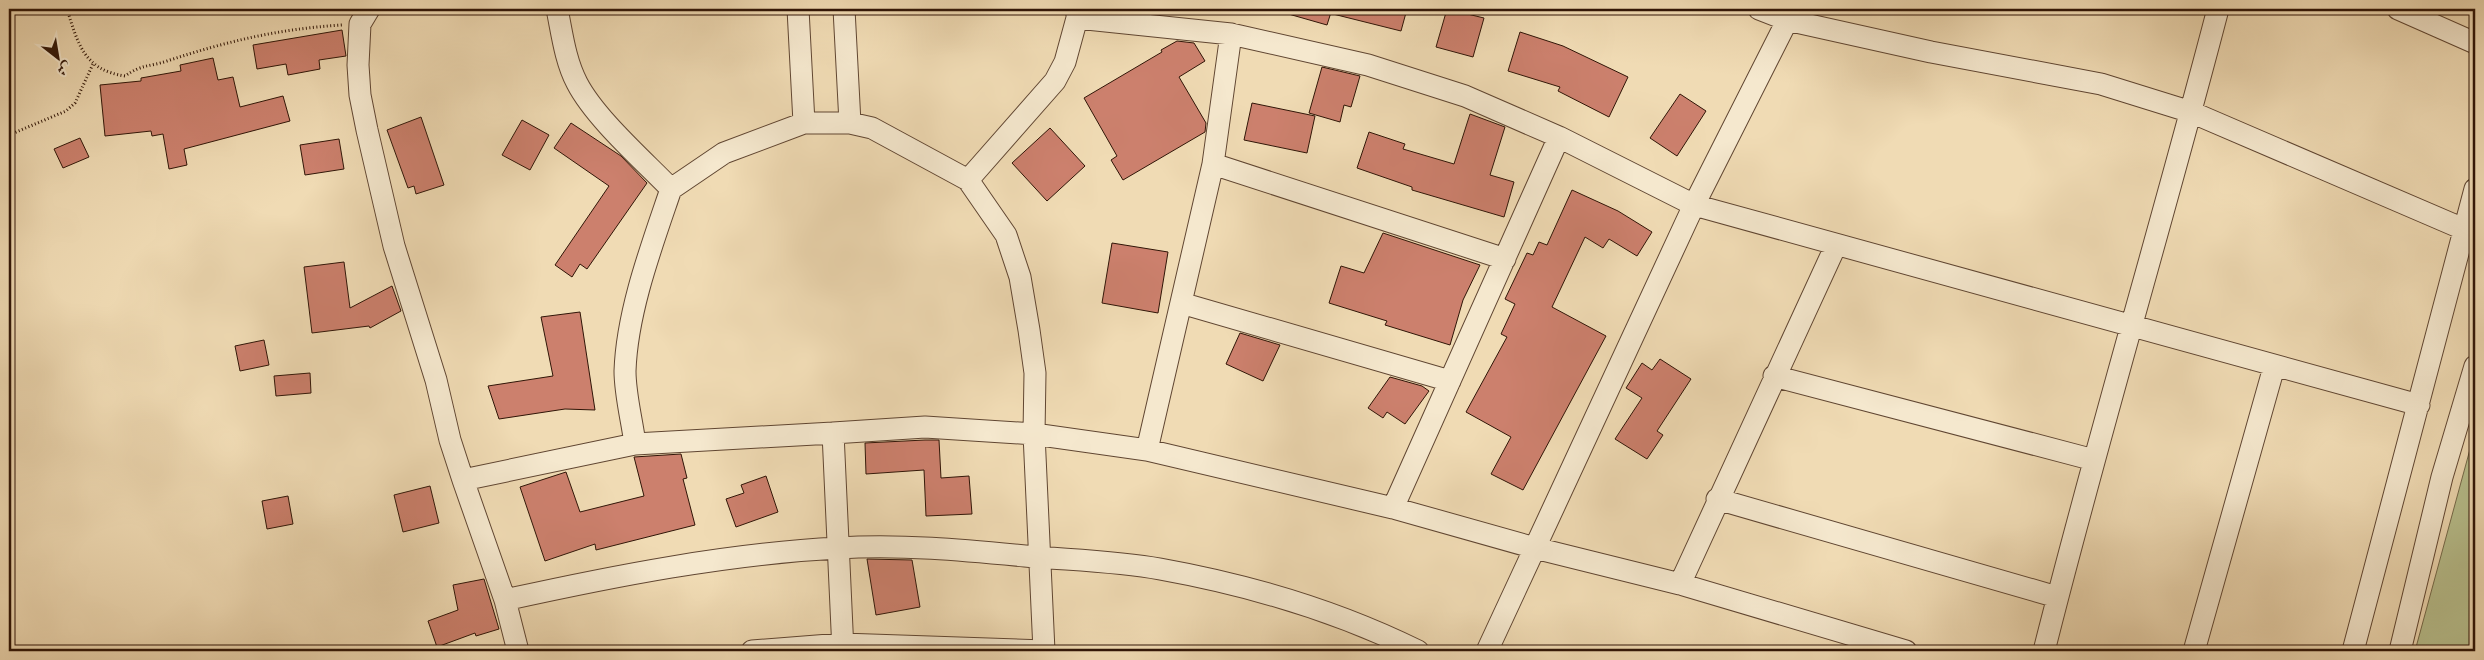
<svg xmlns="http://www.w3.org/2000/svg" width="2484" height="660" font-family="'Gentium Book Plus',Amiri,serif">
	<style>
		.green { fill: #b8c08e; stroke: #746a4a }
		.building { fill: #cc806d; stroke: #301507 }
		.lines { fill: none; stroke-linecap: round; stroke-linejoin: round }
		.minor-casing { stroke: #604632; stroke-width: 23 }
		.path { stroke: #301507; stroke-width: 3; stroke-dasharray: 1 2.5; stroke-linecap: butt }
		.minor { stroke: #f5e8ce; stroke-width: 21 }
	</style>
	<rect width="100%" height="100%" fill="#f0dbb4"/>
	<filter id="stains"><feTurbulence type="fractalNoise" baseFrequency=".004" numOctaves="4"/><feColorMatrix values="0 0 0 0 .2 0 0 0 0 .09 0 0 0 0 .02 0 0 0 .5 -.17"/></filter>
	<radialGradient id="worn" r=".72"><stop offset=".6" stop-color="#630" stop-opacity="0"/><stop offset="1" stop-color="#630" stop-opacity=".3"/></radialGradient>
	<path class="green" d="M2475,431V651H2415Z"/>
	<path class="building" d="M1286,9H1332L1327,25L1285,13Z
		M1334,9H1407L1401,31L1333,14Z
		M1447,9L1484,18L1473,57L1436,47Z
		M342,30L346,56L319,60L320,69L288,75L286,64L257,69L253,45Z
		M1520,32L1563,46L1628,77L1609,117L1558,91L1560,87L1508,71Z
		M1177,41L1194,43L1205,61L1179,77L1206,123L1205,132L1123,180L1111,160L1117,156L1084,98L1162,52L1161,50Z
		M213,58L218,80L233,77L240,107L283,96L290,121L184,149L187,165L169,169L163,134L152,136L151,131L105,136L100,85L141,81V78L181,71L180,65Z
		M1322,67L1360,76L1351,107L1344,105L1340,122L1309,113Z
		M1680,94L1706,111L1677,156L1650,138Z
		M1252,103L1315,116L1307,153L1244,140Z
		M1470,114L1505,127L1490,175L1514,182L1504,217L1412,190V187L1357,168L1369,132L1405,144L1403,149L1454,164Z
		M421,117L444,185L416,194L414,186L408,188L387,130Z
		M522,120L549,135L530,170L502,155Z
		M571,123L621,156L647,183L587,269L580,264L572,277L555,265L609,186L554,148Z
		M1050,128L1085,166L1047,201L1012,163Z
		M80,138L89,157L63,168L54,149Z
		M339,139L344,169L305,175L300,145Z
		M1572,190L1618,211L1652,232L1637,256L1609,239L1603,248L1585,237L1552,307L1606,336L1523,490L1491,474L1511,437L1466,412L1507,337L1501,334L1515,304L1505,299L1527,253L1533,255L1539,242L1547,245Z
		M1383,233L1480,265L1463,300L1450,345L1385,325L1387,321L1329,303L1341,266L1364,273Z
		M1112,243L1168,252L1158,313L1102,303Z
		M344,262L350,308L392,286L401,311L370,328L369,326L312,333L304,267Z
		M580,312L595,410L565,409L499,419L488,386L553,376L541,317Z
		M1240,333L1280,345L1263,381L1226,364Z
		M264,340L269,365L240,371L235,346Z
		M1660,359L1691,379L1657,431L1663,435L1647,459L1615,439L1642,398L1626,388L1642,363L1652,370Z
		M310,373L311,393L276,396L274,376Z
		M1390,377L1422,386L1429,391L1405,424L1387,412L1383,418L1368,408Z
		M925,440H939L941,478L969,476L972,514L926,516L924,470L866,474L865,443Z
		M681,454L687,478L683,479L695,525L596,550L595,544L545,561L520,487L566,472L580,512L644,496L634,457Z
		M766,476L778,512L736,527L726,499L744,493L741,485Z
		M430,486L439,523L403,532L394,495Z
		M288,496L293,524L267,529L262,501Z
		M867,559L912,560L920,607L876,615Z
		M484,579L499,629L476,636L475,633L437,647L428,621L458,610L453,585Z"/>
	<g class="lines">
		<g class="minor-casing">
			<path id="minor" d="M369,9L360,24L358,65L360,95L367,130L394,246L436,380L450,440L463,480L505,600L518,651
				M798,9L804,123
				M844,9L850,123
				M1077,9V18L1231,34L1368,65L1465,96L1559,137L1694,205L2419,405
				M1759,9L1787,20L1931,52L2101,84L2191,112L2475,234
				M2398,9L2475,43
				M1213,164L1505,259
				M968,180L1055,81L1065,62L1077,18
				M671,189L724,153L804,123H850L872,128L968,180L1006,235L1020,277L1029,330L1035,373L1034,434L1044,651
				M1181,303L1450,381
				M1774,376L2094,460
				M833,433L925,427L1034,434L1147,450L1393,508L1535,548L1680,584L1906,651
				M635,444L833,433L843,651
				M1147,450L1213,164L1231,34
				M463,480L635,444C632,420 625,395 625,371C627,311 652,245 671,189C643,160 595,118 577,83C565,60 562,33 557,9
				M1717,499L2057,597
				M1393,508L1559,137
				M1680,584L1836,245
				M505,600C614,576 726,554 838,548C900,544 963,550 1025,556C1069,560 1116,561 1160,569C1249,585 1337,611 1418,651
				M752,651L842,644L1045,651
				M1487,651L1694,205L1793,9
				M2044,651C2098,436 2162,224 2218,9
				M2194,651L2274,367
				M2353,651L2475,189
				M2400,651L2442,477L2475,366"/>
		</g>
		<path class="path" d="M67,9C78,44 84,70 125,76C142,64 149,67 167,61C228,41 278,29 342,25
			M9,135L66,111L75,103L93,64"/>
		<use href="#minor" class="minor"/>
	</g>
	<rect width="2484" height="660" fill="none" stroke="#f0dbb4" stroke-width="30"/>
	<rect x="10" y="10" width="2464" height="640" fill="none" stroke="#301507" stroke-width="2.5"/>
	<rect x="15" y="15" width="2454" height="630" fill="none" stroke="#301507"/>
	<g transform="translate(58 58) rotate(149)" stroke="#f5e8ce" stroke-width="4" paint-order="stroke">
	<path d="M0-4L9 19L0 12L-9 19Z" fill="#301507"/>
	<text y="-8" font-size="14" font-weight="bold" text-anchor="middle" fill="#301507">ش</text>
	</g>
	<rect width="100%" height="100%" filter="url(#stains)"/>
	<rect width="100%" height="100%" fill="url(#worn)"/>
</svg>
